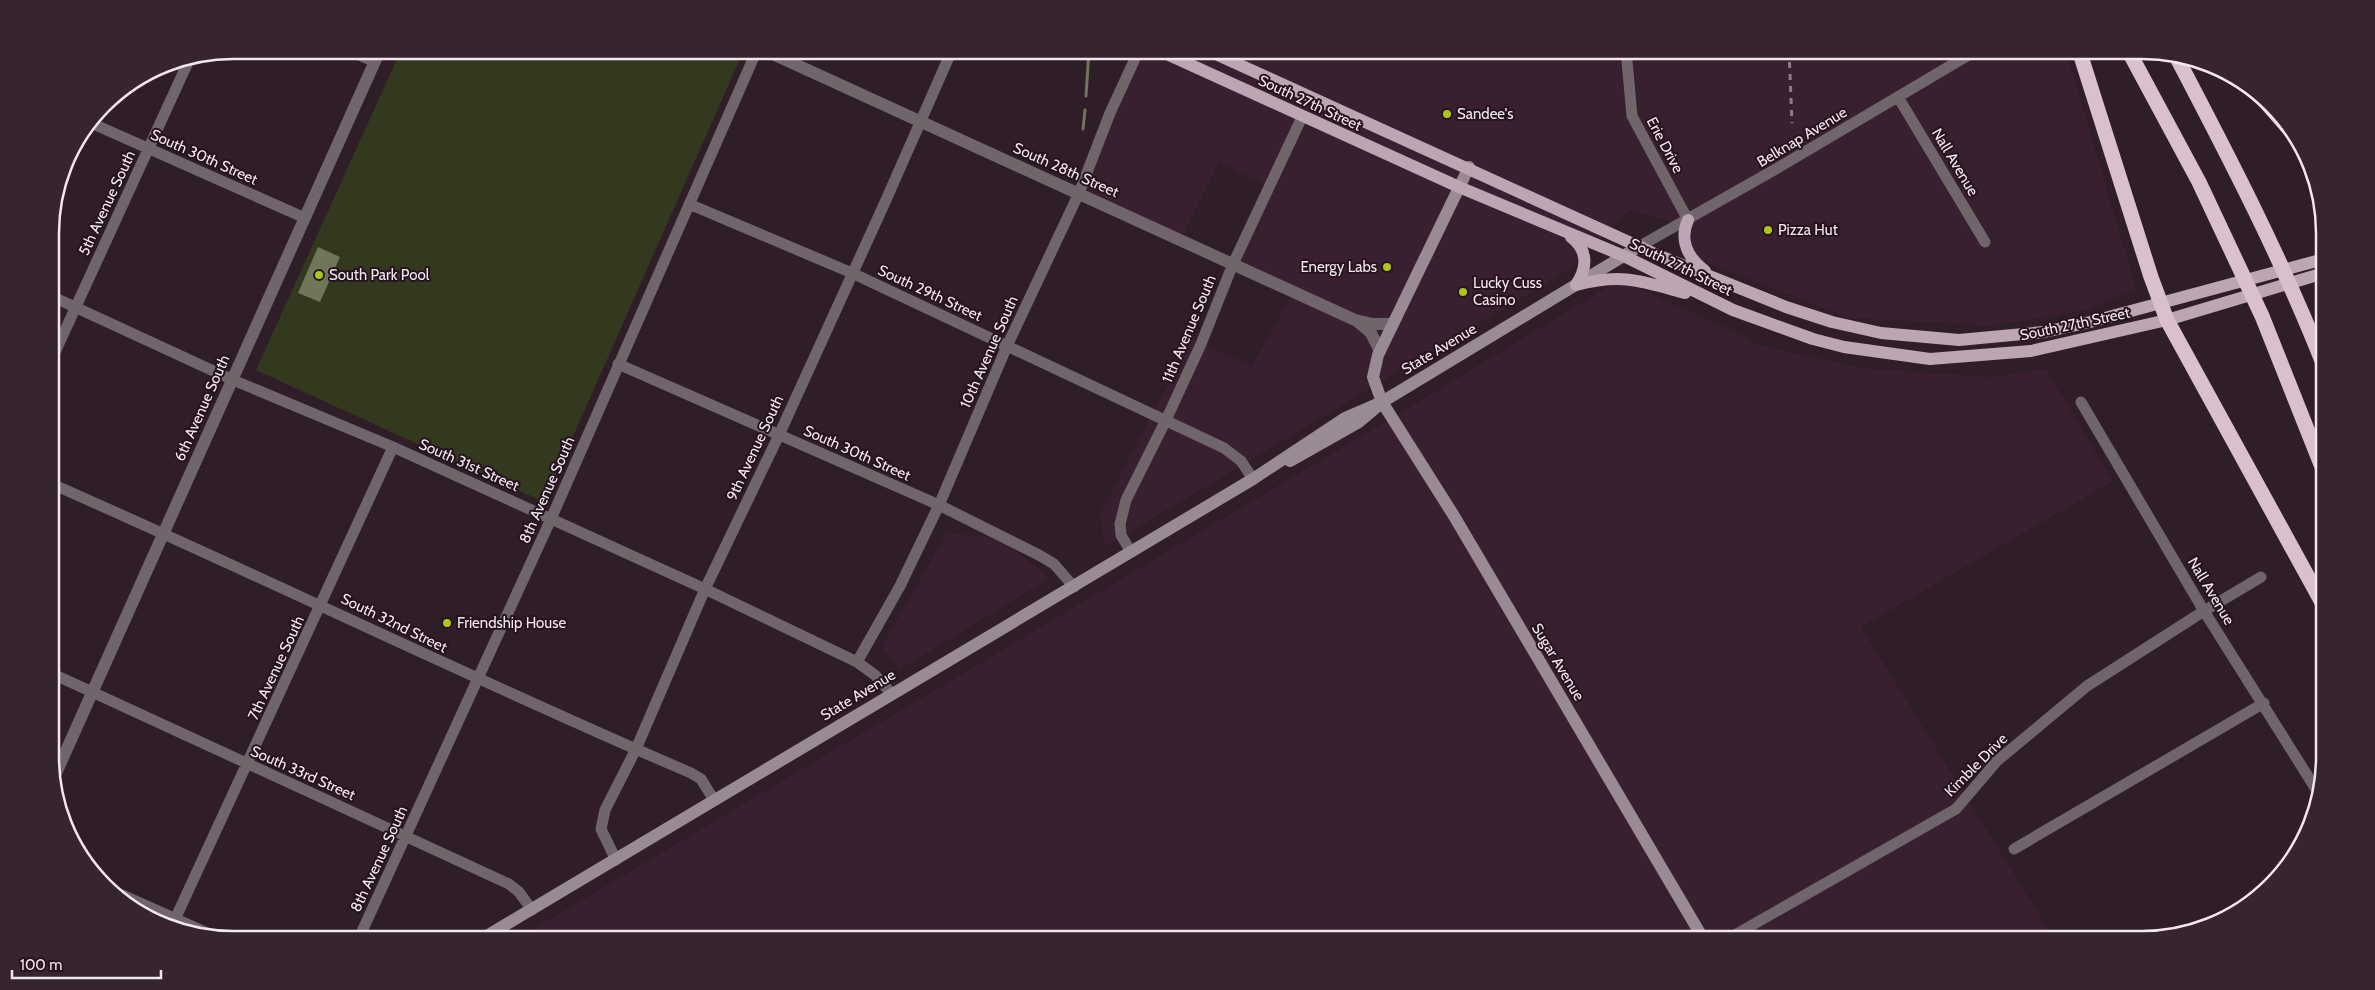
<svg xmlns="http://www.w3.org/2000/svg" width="2375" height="990" font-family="Cabin,sans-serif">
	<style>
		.built { fill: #392030 }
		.green { fill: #33391f }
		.water { fill: #6f7659 }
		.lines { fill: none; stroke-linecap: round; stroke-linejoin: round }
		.stream { stroke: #6f7659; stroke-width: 3 }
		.minor { stroke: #6f656b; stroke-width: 11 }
		.tertiary { stroke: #6f656b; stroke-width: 12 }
		.secondary { stroke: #9a8a93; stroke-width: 12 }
		.primary { stroke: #bca6b3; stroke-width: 12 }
		.motorway { stroke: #dac0cf; stroke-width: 15 }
		.rail { stroke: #8c7c85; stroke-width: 3; stroke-dasharray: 6 6; stroke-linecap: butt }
		.poi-dot { fill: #abc716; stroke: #25131f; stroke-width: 2 }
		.labels { text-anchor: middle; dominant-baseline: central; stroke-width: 4; stroke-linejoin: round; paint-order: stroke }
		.street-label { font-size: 15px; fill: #f4e6ee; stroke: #25131f }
		.poi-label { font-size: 15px; fill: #f4e6ee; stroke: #25131f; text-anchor: start }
		.rim { fill: none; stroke: #f4e6ee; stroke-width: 2.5 }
	</style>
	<rect width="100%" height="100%" fill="#2f1d28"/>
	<path class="built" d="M1140,50H2066L2136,289L2087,310L1992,326L1849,318L1703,261L1689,245L1693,228L1630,210L1571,268L1105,547L1100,514L1192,339L1252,366L1293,292L1233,264L1268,186L1219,162L1180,240L1079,193Z
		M1611,285L1634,286L1744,336L1758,345L1863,368L1990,377L2046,369L2113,481L1861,627L2055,940H515L1382,424Z
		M947,533L1001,539L1050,578L899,670L882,646Z"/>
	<path class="green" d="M401,50H739L743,52L544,502L256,370Z"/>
	<path class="water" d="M318,247L340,257L320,302L298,293Z"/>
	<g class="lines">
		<path class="stream" d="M1086,96L1089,50
			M1083,129L1085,110"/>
		<path class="minor" d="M348,50L375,62
			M1626,50L1632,116L1688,220
			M1898,97L1985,242
			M91,123L305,218
			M689,204L852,273L1224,448L1241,461L1253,479
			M1640,246L1781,166L1977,50
			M51,296L233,380L393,447L705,589L857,662L875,675L891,693
			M51,361L190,58
			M618,364L939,505L1039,555L1054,564L1074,587
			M2081,402L2204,611L2319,794
			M52,484C266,578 476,681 691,773L701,779L714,800
			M1131,552L1121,535L1120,524L1126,500L1166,420L1201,344L1233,264L1302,117
			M857,662L900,586L939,505L1007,346L1079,193L1110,113L1139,50
			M53,674L509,884L519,892L532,910
			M2014,849L2264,703
			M616,860L601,829L605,810L636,749L705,589L779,435L886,200L952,50
			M171,928L393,447
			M358,940L551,519L757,50
			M1726,940L1956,809L1997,761L2087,686L2204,611L2261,577"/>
		<path class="tertiary" d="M764,50L1355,320L1373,324H1393
			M1357,321L1371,333L1380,351
			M53,780L380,50
			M121,895L215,937"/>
		<path class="secondary" d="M1469,167L1378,355L1373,377L1382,402L1454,516L1704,940
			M1290,461L1359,422L1378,406
			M480,940L1253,479L1345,418L1382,402L1640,246"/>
		<path class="primary" d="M1158,50L1459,187L1624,256L1733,310L1813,339L1844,347L1930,359L2031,351L2167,320L2324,273
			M1207,50L1655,254L1786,307L1832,322L1881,333L1959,340L2044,332L2090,322L2324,259
			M1688,220C1679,240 1688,258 1705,271
			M1571,237C1589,251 1587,268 1576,285
			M1576,285C1622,273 1641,281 1685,293"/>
		<path class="motorway" d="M2079,50L2151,277L2167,320L2325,608
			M2128,50L2199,182L2262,316L2324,472
			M2176,56C2229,157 2282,259 2324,366
			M2262,98L2291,131"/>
		<path class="rail" d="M1789,50L1792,123"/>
	</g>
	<g class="poi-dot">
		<circle cx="1447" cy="114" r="5"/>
		<circle cx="1768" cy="230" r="5"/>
		<circle cx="1387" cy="267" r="5"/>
		<circle cx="319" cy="275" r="5"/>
		<circle cx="1463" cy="292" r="5"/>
		<circle cx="447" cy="623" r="5"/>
	</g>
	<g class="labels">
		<g class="street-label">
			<text transform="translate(1310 103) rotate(25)">South 27th Street</text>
			<text transform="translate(1802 137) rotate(-31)">Belknap Avenue</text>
			<text transform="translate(1665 145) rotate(62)">Erie Drive</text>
			<text transform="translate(204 157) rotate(24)">South 30th Street</text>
			<text transform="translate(1955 162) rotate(59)">Nall Avenue</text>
			<text transform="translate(1066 170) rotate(24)">South 28th Street</text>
			<text transform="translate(107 203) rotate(-65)">5th Avenue South</text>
			<text transform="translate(1681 267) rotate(26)">South 27th Street</text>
			<text transform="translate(930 293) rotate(25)">South 29th Street</text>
			<text transform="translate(2075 324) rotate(-12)">South 27th Street</text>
			<text transform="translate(1189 329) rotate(-67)">11th Avenue South</text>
			<text transform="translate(1439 349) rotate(-31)">State Avenue</text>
			<text transform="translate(989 352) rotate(-66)">10th Avenue South</text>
			<text transform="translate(202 408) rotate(-66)">6th Avenue South</text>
			<text transform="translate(755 448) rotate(-65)">9th Avenue South</text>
			<text transform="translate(857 453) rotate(24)">South 30th Street</text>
			<text transform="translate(469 465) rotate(24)">South 31st Street</text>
			<text transform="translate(547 490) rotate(-66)">8th Avenue South</text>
			<text transform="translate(2211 591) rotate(59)">Nall Avenue</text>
			<text transform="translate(394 623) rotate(26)">South 32nd Street</text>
			<text transform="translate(1558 662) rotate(59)">Sugar Avenue</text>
			<text transform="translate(276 668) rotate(-65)">7th Avenue South</text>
			<text transform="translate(858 695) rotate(-31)">State Avenue</text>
			<text transform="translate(1976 765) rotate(-45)">Kimble Drive</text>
			<text transform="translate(303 773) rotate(24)">South 33rd Street</text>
			<text transform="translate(379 859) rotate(-65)">8th Avenue South</text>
		</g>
		<g class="poi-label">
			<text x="1457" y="114">Sandee's</text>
			<text x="1778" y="230">Pizza Hut</text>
			<text x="1377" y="267" text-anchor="end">Energy Labs</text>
			<text x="329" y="275">South Park Pool</text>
			<text x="1473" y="283">Lucky Cuss<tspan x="1473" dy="17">Casino</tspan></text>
			<text x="457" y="623">Friendship House</text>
		</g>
	</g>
	<path d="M0 0H2375V990H0ZM233 59H2142A174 174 0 0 1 2316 233V757A174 174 0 0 1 2142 931H233A174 174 0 0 1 59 757V233A174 174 0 0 1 233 59Z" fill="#362430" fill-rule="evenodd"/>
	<path class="rim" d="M233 59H2142A174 174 0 0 1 2316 233V757A174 174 0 0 1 2142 931H233A174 174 0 0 1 59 757V233A174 174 0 0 1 233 59Z"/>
	<path d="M12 970v8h149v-8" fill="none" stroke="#f4e6ee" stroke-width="2.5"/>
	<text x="20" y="970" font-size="15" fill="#f4e6ee" stroke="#25131f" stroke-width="4" paint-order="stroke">100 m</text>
</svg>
